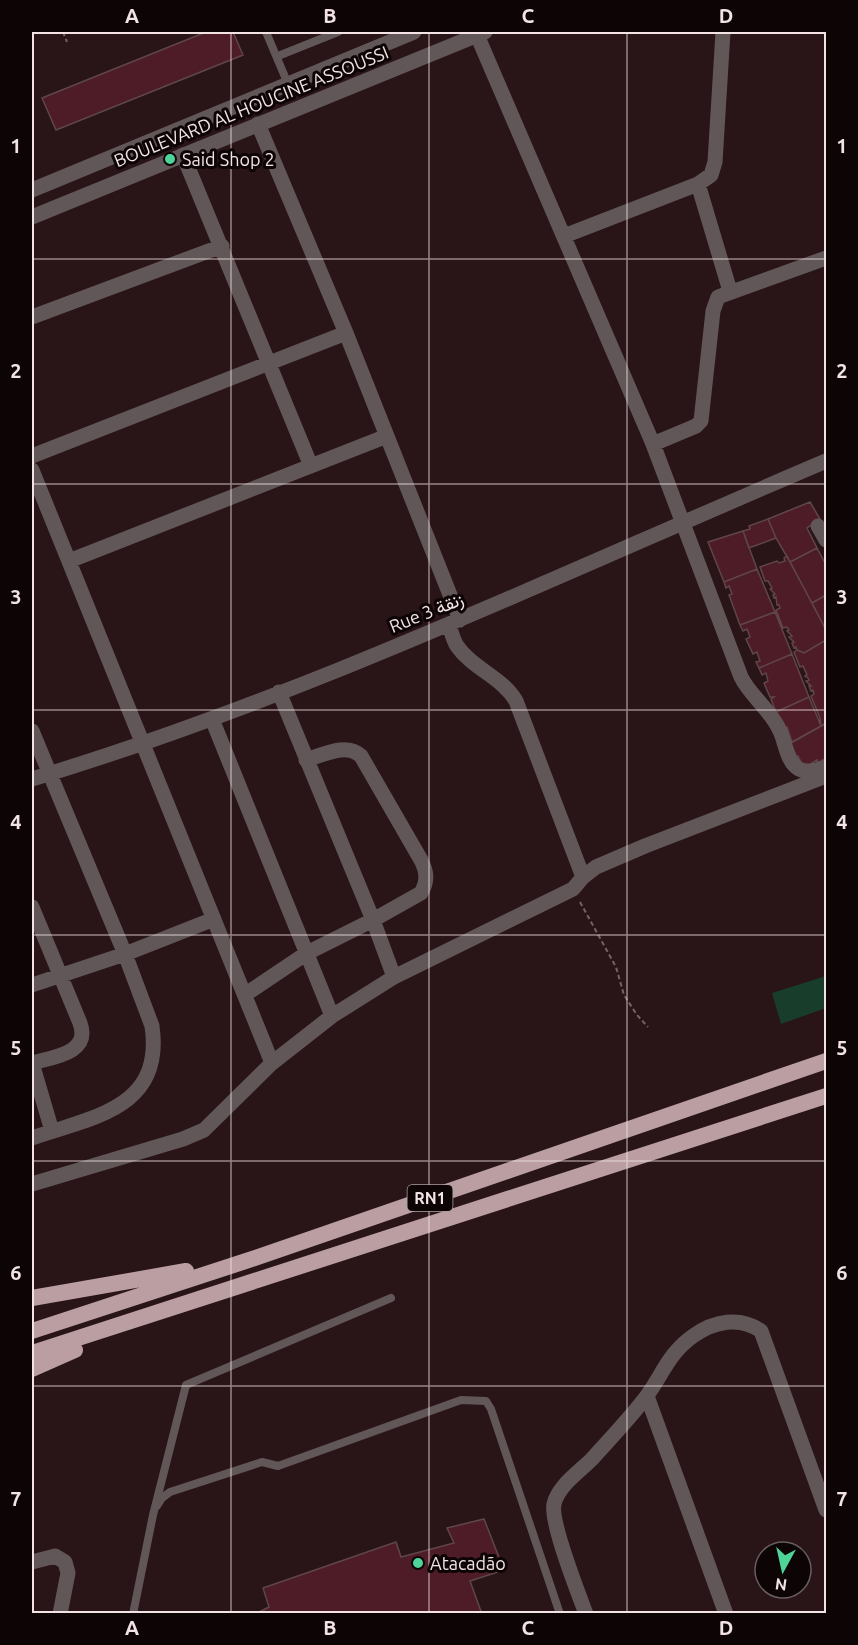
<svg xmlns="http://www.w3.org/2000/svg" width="858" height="1645" font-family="Ubuntu,Vazirmatn,sans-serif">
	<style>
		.green { fill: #183d2b }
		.building { fill: #4d1c27; stroke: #5f464a; stroke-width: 1.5 }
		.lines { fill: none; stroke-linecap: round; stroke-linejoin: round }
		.path { stroke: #766266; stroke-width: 2; stroke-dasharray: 4.5 3; stroke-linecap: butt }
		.service { stroke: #625758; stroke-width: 8 }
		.minor { stroke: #625758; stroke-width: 15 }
		.tertiary { stroke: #625758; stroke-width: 15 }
		.trunk { stroke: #ba9ea2; stroke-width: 16 }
		.grid { fill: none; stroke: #f3e3e5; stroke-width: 1.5; stroke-opacity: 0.55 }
		.poi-dot { fill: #4ed399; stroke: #0c0405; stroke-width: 2 }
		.labels { text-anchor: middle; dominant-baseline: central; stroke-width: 6; stroke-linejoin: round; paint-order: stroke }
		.shield { fill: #0c0405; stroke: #aea0a2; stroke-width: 1.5 }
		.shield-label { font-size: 16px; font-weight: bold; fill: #f3e3e5 }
		.street-label { font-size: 18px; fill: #f3e3e5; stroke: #0c0405 }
		.poi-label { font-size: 18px; fill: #f3e3e5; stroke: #0c0405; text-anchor: start }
		.neatline { fill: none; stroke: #f3e3e5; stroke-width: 2 }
		.grid-label { font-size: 20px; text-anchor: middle; font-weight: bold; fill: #f3e3e5 }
	</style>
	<rect width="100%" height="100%" fill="#291418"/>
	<path class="green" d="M826,976V1008L781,1024L772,993Z"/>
	<path class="building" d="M206,32H233L243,55L56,130L42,98Z
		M810,502L820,519L807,528L817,548L790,562L776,538L768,519Z
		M768,519L776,538L749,548L743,531L750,529L749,526Z
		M743,531L757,569L724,582L708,542Z
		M817,548L826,565V595L812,603L790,562Z
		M787,556L826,630V640L804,653L797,650L796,647L794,648L792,643L794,642L789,637L792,636L787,631L789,630L787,627L783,628L776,610L780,608L779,605H777L776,597L774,598L773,595L775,594L770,589L772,588L768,581H765L760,567L777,561L779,563L785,561L784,558Z
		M757,569L775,612L740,625L729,595L732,594L729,586L726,588L724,582Z
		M826,595V630L812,603Z
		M775,612L792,654L759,668L756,662L760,661L757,652L753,654L746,639L750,637L747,629L743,631L740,625Z
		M826,640V723L821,726L820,718L811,696L814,694L813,690L811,691L809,686H811L806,681L809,680L808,678L805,676L807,675L803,666L800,667L794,652L797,650L804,653Z
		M792,654L809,697L776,712L771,699L774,697H770L764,683L768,681L766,673L762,675L759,668Z
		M809,697L821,726L792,742L787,727L783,729L776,712Z
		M825,724L826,758L818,763L817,760L804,768L798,756L794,758L789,744Z
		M484,1519L504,1570L470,1581L482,1614H255L269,1607L263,1588L396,1542L401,1557L454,1543L447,1528Z"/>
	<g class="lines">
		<path class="path" d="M63,32L67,42
			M580,902L616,967L624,995L637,1015L648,1027"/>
		<path class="service" d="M266,32L288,84
			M278,56L338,32
			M157,1506L162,1498L170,1492L262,1462L278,1466L461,1400L486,1401L491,1409L560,1614
			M133,1614L153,1515L186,1385L391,1298"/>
		<path class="minor" d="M477,35L653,444L741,677C751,697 771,710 780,731C785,741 787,763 799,769C806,773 819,770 826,767
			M258,124L346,333L460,620
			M183,155L311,466
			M698,184L730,291
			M564,236L698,184L711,175L715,162L723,32
			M32,317L222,246
			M653,444L696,426L701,421L713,311L718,297L826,258
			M32,456L346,333
			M32,470L272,1063
			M818,526L826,540
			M69,561L387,436
			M449,624C451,631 453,640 457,646C473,669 502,677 516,701L583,877
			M279,692L373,920L394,977
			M212,719L332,1016
			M32,731L125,954L152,1026C164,1109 92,1117 32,1138
			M32,779C305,697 564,572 826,461
			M32,907L80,1023C91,1054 52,1057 32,1063
			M32,985L125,954L214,919
			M246,994L307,953L373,920L421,893C428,881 427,872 421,860L361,756C346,742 323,755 306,760
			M32,1063L52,1131
			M32,1184L183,1139L204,1130L272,1063L332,1016L394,977L573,889L583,877L596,867L645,846L826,776
			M647,1396L726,1614
			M32,1562L55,1556L65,1562L68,1573L60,1614
			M586,1614C578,1592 550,1522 554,1504C558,1486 579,1472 592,1459C610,1439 630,1418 646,1397C663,1374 668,1354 693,1336C714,1321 740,1316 761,1331L826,1510"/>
		<path class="tertiary" d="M32,190L414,32
			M32,217L485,32"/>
		<path class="trunk" d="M32,1298L186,1271
			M32,1331L258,1257L826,1061
			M32,1353L826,1096
			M32,1369L75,1350"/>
	</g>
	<path class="grid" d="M231,32V1614M429,32V1614M627,32V1614M32,259H826M32,484H826M32,710H826M32,935H826M32,1161H826M32,1386H826"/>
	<g class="poi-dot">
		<circle cx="170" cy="159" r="6"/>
		<circle cx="418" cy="1563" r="6"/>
	</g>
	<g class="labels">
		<rect class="shield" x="407.5" y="1185" width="45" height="26" rx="4.5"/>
		<g class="shield-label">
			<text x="430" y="1198">RN1</text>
		</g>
		<g class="street-label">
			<text transform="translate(251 106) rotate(-22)">BOULEVARD AL HOUCINE ASSOUSSI</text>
			<text transform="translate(426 612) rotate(-22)">Rue 3 زنقة</text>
		</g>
		<g class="poi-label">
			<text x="182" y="159">Said Shop 2</text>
			<text x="430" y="1563">Atacadão</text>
		</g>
	</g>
	<rect width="858" height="1645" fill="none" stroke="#0c0405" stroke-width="66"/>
	<g transform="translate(783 1570) rotate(188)"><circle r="28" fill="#0c0405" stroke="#685d5f" stroke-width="1.5"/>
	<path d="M0-4.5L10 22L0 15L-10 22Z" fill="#4ed399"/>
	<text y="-9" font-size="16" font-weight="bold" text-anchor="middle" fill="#f3e3e5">N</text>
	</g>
	<rect x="33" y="33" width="792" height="1579" class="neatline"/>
	<g class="grid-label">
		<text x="132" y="23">A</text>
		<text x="330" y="23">B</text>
		<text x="528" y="23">C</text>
		<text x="726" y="23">D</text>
		<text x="16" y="153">1</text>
		<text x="842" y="153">1</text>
		<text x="16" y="378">2</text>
		<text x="842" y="378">2</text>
		<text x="16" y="604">3</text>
		<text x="842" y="604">3</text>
		<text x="16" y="829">4</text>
		<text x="842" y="829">4</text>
		<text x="16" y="1055">5</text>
		<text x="842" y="1055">5</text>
		<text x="16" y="1280">6</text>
		<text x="842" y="1280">6</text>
		<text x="16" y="1506">7</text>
		<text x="842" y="1506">7</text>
		<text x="132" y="1635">A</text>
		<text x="330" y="1635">B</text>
		<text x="528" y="1635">C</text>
		<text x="726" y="1635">D</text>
	</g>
</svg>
